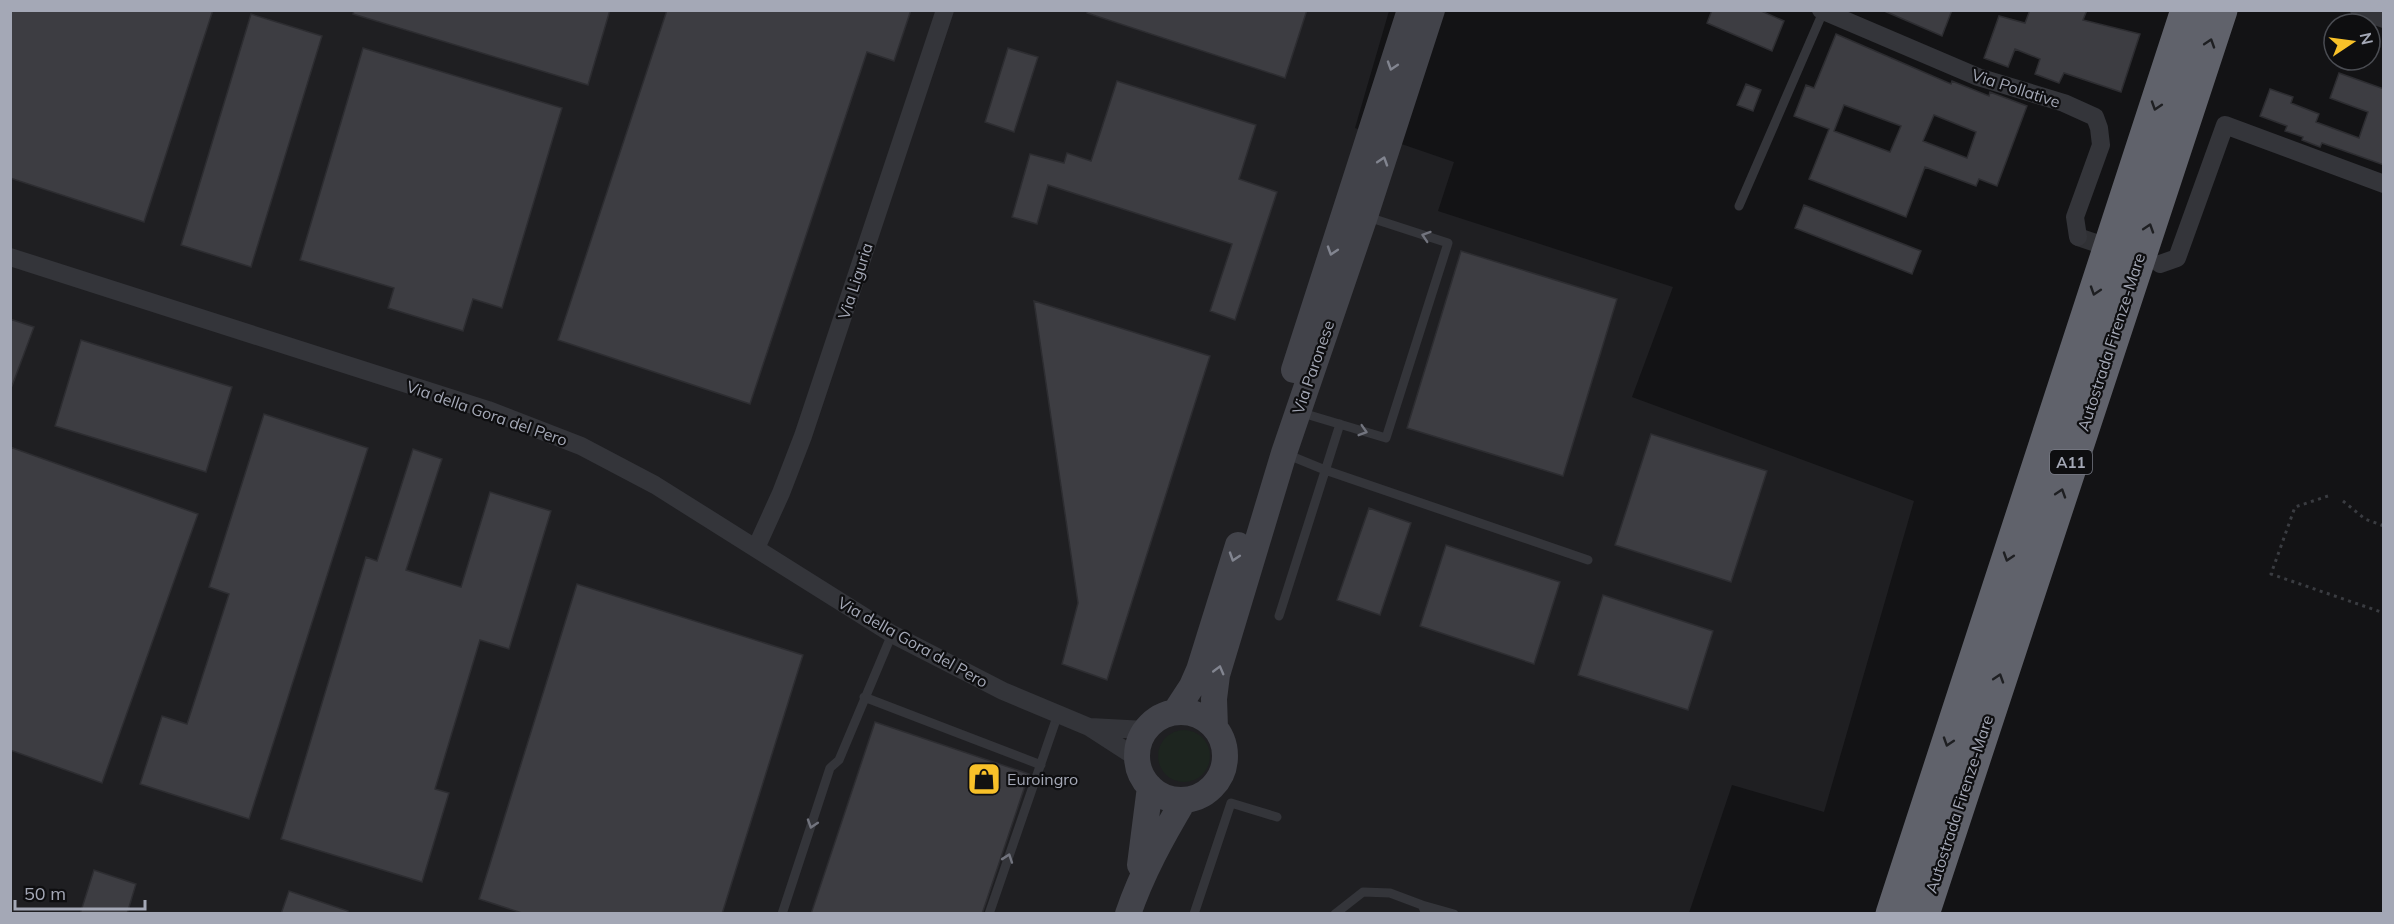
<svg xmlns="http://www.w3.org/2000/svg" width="2394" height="924" font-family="Mulish,sans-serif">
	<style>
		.built { fill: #1f1f22 }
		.green { fill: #1d251f }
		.building { fill: #3d3d42; stroke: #2d2d31; stroke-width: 1.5; fill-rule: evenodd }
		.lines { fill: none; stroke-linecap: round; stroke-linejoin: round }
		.street-tunnel { stroke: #303135; stroke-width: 18; stroke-dasharray: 18 9; stroke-linecap: butt }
		.path { stroke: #3a3c41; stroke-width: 3; stroke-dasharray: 3 4.5; stroke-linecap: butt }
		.lane { stroke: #34353a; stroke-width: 9 }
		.street { stroke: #34353a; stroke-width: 18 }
		.secondary { stroke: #42434a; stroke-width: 26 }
		.highway { stroke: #60626b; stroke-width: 33 }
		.oneway { stroke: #1e1f22 }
		.oneway2 { stroke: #828590 }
		.oneway3 { stroke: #72747e }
		.labels { text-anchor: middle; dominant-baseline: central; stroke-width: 4.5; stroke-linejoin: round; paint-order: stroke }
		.shield { fill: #0e0e10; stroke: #777a84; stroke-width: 1.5 }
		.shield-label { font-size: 15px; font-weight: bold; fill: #a4a8b6 }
		.street-label { font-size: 16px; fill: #a4a8b6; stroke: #0e0e10 }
		.poi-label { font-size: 16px; fill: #a4a8b6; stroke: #0e0e10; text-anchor: start }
	</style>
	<rect width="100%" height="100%" fill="#131315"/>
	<path class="built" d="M10,11H1389L1355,128L1454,162L1438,211L1673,287L1632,397L1914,501L1824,812L1732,785L1689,913H11Z"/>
	<path class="green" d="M1158 756a26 26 0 1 1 52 0a26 26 0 1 1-52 0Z"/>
	<path class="building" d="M10,10H213L144,222L10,178Z
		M354,10H610L588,85L353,14Z
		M667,10H911L894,61L867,52L750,404L558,340Z
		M1087,10H1307L1285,78L1087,13Z
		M1712,10H1759L1784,21L1772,51L1707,23Z
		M1882,10H1952L1942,36Z
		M2030,10H2087L2083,20L2140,34L2121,92L2064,73L2059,83L2035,74L2040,59L2015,49L2008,67L1984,58L1999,16L2025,23Z
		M251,14L322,36L251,267L181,245Z
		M1836,34L1951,84L1952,81L1989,96L1990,92L2027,106L1997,186L1979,179L1976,186L1925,167L1906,217L1809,179L1829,129L1794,116L1806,85L1814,88ZM1844,105L1901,126L1890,152L1834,131ZM1934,115L1976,132L1967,158L1923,141Z
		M363,48L562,108L502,308L473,299L463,331L388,308L394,288L300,260Z
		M1008,48L1038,57L1014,132L985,122Z
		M2339,73L2384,89V165L2322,143L2320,147L2302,140L2303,137L2285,131L2287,126L2260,116L2270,89L2293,97L2291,103L2319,114L2316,122L2359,138L2368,112L2330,98Z
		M1117,81L1256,125L1239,179L1277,192L1235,320L1210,311L1232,244L1048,185L1037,224L1012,217L1030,154L1064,163L1067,153L1091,161Z
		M1746,84L1761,90L1753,111L1737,105Z
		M1804,205L1921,251L1912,274L1795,228Z
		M1461,251L1617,299L1563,476L1407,428Z
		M1034,301L1210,356L1107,680L1062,664L1078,603Z
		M10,319L34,327L12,386H10Z
		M81,340L232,387L206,472L55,426Z
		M264,414L368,448L249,819L140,784L162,716L187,724L229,594L209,587Z
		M1651,434L1767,471L1731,582L1615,545Z
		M10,447L198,514L102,783L10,750Z
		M413,449L442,459L406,570L461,587L490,492L551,511L509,649L480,640L435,789L449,793L422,882L281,839L366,557L377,561Z
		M1369,508L1411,523L1380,615L1337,600Z
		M1446,545L1560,582L1534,664L1420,626Z
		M577,584L803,655L722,914H525L479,899Z
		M1603,595L1713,631L1688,710L1578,675Z
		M875,722L1029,774L982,914H811Z
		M94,870L136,884L127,914H80Z
		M289,891L348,911L347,914H281Z"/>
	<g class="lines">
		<path class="street-tunnel" d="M2078,237L2116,250"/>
		<path class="path" d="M2328,496L2295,507L2271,574L2384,613
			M2343,501L2365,519L2384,526"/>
		<path class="lane" d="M1739,206L1823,12
			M1299,412L1386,438L1448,243L1368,217
			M1286,454L1325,470L1588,560
			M1279,616L1340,424
			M864,697L1041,765
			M1422,905L1454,914
			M782,914L830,768L839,760L892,634
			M989,914L1058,714
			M1194,914L1231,803L1277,817
			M1335,914L1363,892L1390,893L1422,905L1426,914"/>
		<path class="street" d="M1821,10L1978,77L2064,103L2095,117L2099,128L2101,145L2075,217L2078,237
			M2359,10L2384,19
			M10,257L488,410L581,446L655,485L892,634L1003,691L1089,727L1137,758
			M2160,264L2177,258L2225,125L2384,184
			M756,548L781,493L803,436L945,10
			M1090,727L1145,730"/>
		<path class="secondary" d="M1294,370L1410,10
			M1175,712L1192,686L1199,670L1238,545
			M1137 756a44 44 0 1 1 88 0a44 44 0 1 1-88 0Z
			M1215,728L1214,699L1217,675L1284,453L1365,216L1432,10
			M1140,865L1150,787
			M1128,914C1142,873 1162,837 1184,800"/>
		<path class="highway" d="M1892,914L2187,10
			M1923,914L2221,10"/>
	</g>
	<defs><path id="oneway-chevron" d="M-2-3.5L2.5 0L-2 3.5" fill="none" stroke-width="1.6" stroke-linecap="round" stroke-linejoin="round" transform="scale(1.5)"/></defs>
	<g class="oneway">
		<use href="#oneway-chevron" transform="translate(2210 43) rotate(-72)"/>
		<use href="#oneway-chevron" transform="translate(2156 106) rotate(108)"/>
		<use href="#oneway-chevron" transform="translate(2149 228) rotate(-72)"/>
		<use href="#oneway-chevron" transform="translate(2095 291) rotate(108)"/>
		<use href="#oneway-chevron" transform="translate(2061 493) rotate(-72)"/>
		<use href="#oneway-chevron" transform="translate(2008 557) rotate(108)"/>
		<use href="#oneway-chevron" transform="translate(1999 678) rotate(-72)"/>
		<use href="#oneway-chevron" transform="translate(1948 742) rotate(108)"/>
	</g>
	<g class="oneway2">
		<use href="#oneway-chevron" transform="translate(1392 66) rotate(108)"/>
		<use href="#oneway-chevron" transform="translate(1383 161) rotate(-72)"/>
		<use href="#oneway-chevron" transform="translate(1332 251) rotate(108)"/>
		<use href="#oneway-chevron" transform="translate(1234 557) rotate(108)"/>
		<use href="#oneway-chevron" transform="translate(1219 670) rotate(-75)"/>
	</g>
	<g class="oneway3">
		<use href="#oneway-chevron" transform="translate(1426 236) rotate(-162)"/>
		<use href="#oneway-chevron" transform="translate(1363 431) rotate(17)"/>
		<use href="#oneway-chevron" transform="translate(812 824) rotate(108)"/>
		<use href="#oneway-chevron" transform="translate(1008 858) rotate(-71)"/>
	</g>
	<defs>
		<g id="shop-square" transform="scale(1.725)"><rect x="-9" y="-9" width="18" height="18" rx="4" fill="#f8c129" stroke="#0e0e10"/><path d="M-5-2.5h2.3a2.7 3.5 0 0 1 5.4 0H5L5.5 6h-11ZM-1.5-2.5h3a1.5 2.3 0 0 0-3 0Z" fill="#111"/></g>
	</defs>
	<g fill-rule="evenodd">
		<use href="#shop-square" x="984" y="779"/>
	</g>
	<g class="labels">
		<rect class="shield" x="2050" y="450" width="42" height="24" rx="4.5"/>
		<g class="shield-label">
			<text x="2071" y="462">A11</text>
		</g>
		<g class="street-label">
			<text transform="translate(2016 88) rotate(18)">Via Pollative</text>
			<text transform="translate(855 281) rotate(-72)">Via Liguria</text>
			<text transform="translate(2111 342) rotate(-72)">Autostrada Firenze-Mare</text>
			<text transform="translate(1313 367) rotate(-71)">Via Paronese</text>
			<text transform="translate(487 413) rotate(19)">Via della Gora del Pero</text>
			<text transform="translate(913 642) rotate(29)">Via della Gora del Pero</text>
			<text transform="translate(1959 804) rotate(-72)">Autostrada Firenze-Mare</text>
		</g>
		<g class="poi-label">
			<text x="1007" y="779">Euroingro</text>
		</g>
	</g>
	<rect width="2394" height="924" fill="none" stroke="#a4a8b6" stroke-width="24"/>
	<g transform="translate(2352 42) rotate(77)"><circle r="28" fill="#0e0e10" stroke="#4a4c52" stroke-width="1.5"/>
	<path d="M0-4.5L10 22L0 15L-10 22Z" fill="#f8c129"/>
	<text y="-9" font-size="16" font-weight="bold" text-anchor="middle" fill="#a4a8b6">N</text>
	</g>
	<path d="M15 900v9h130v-9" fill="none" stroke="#a4a8b6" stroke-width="3"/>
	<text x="24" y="900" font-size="18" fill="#a4a8b6" stroke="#0e0e10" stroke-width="4.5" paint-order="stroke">50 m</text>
</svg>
